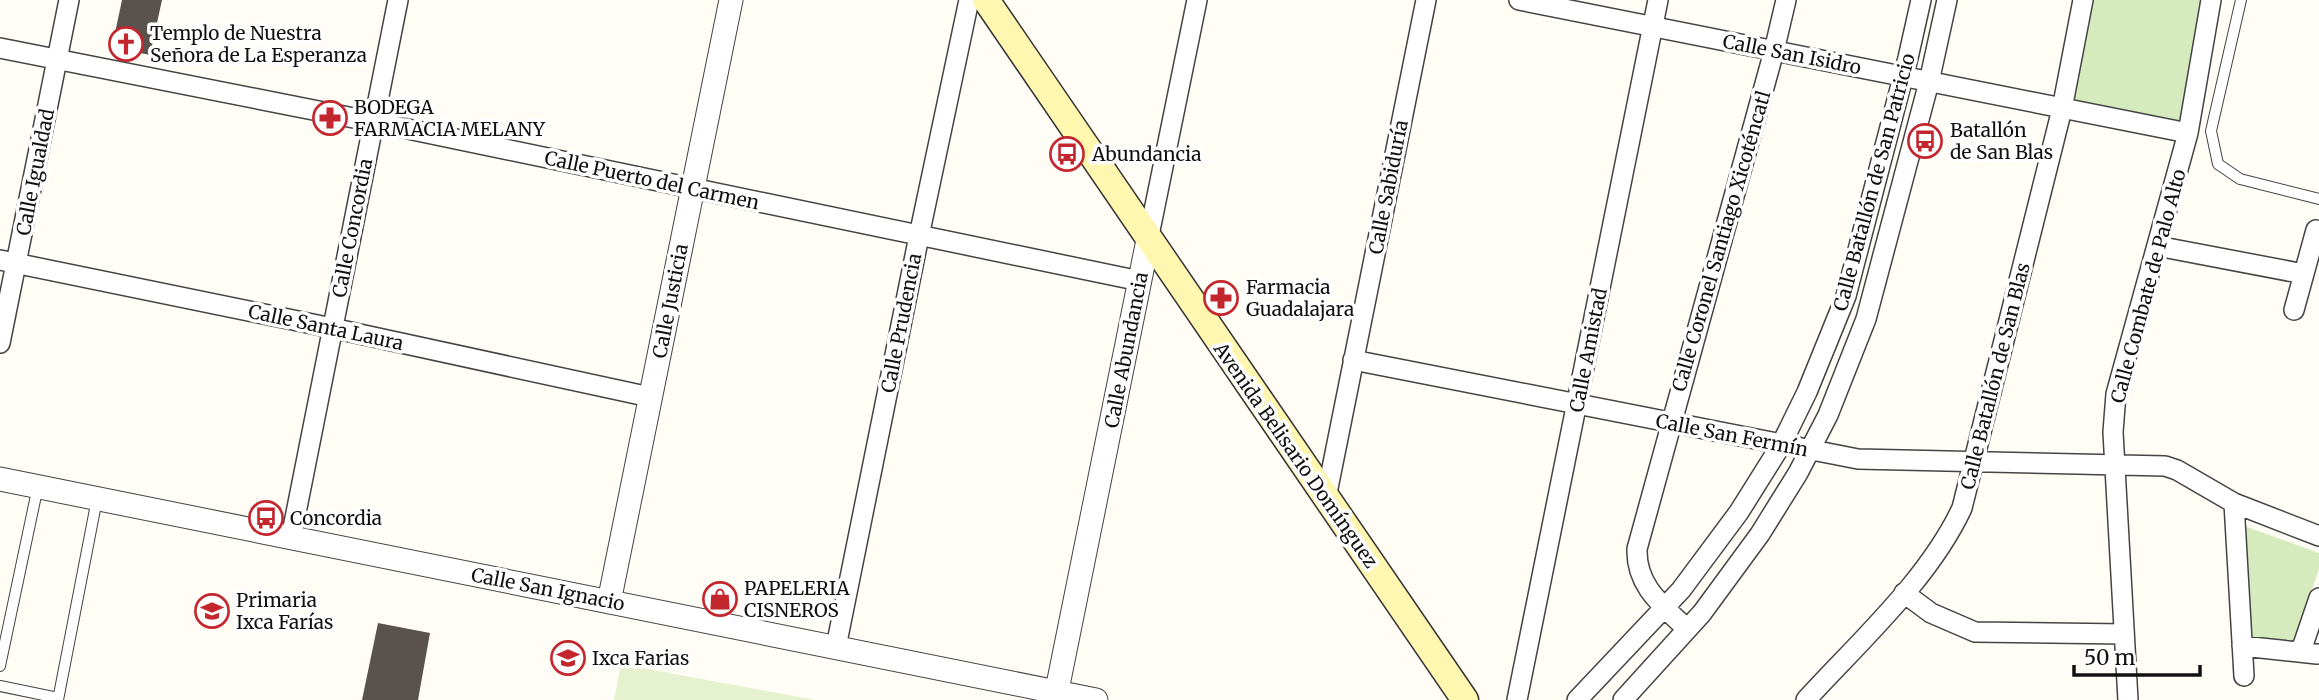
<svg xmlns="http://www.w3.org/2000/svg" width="2319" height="700" font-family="Merriweather,serif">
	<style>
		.green { fill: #d5ebbd }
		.pitch { fill: #e6f2cf }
		.building { fill: #5a524d }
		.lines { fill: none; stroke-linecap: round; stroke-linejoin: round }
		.service-casing { stroke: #444; stroke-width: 12 }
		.minor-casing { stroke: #444; stroke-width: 22 }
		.tertiary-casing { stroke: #444; stroke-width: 25 }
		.secondary-casing { stroke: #333; stroke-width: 29 }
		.service { stroke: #fff; stroke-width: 10 }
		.minor { stroke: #fff; stroke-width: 19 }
		.tertiary { stroke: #fff; stroke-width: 23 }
		.secondary { stroke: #fff6b0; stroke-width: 26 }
		.labels { text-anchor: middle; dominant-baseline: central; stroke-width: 7; stroke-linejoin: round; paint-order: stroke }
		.poi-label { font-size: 19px; fill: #111; stroke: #fff; text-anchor: start }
		.street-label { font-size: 19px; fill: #111; stroke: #fff }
	</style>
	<rect width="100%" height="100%" fill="#fffdf5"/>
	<path class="green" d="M2091,0H2201L2180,122L2073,102Z
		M2244,526L2319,553V569L2293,645L2251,640Z"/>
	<path class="pitch" d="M621,664L816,700H614Z"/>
	<path class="building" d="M122,0H162L150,55L112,47Z
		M378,623L430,633L418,700H362Z"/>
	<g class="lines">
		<g class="service-casing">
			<path id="service" d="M2241,0L2211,131L2218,164L2240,179L2319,199
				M0,666L38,486
				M0,686L58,698
				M58,700L97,499"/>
		</g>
		<g class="minor-casing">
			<path id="minor" d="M1519,0L2188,133
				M0,48L374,122L1140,281
				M1148,240L1197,0
				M2157,246L2304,274
				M0,260L332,328L650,397
				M2294,310L2316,230
				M0,343L69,0
				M1353,360L1858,459L2165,466L2177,470L2234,503L2319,536
				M1326,498L1426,0
				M2234,503L2244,676
				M291,538L398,0
				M1904,593L1931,613L1975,632L2124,634
				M1687,629C1662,605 1636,586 1637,549L1774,51L1786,0
				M2242,646L2317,654
				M836,647L919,236L969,0
				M2298,652L2303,645L2319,598
				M1517,700L1658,0
				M1577,700L1681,590L1739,512L1781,445L1807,392L1846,296L1908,58L1921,0
				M1623,700L1702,613L1760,534L1798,473L1828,415L1866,319L1929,82L1947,0
				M1806,700C1859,642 1929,579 1962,508L2062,109L2083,0
				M2128,700L2113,432L2116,394L2188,133L2211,0"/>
		</g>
		<g class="tertiary-casing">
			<path id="tertiary" d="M0,479L1096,700
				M609,602L731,0
				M1055,700L1148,240"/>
		</g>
		<g class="secondary-casing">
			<path id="secondary" d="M986,0L1465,700"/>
		</g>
		<use href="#service" class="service"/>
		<use href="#minor" class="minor"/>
		<use href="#tertiary" class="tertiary"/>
		<use href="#secondary" class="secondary"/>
	</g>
	<defs>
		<g id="church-ring" transform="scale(1.75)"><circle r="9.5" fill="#fff" stroke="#c4262e" stroke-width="1.5"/><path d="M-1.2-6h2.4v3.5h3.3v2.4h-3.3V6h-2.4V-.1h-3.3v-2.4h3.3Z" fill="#c4262e"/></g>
		<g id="pharmacy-ring" transform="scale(1.75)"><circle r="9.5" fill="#fff" stroke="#c4262e" stroke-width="1.5"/><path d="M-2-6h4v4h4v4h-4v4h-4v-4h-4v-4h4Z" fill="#c4262e"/></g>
		<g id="bus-ring" transform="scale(1.75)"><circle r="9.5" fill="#fff" stroke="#c4262e" stroke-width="1.5"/><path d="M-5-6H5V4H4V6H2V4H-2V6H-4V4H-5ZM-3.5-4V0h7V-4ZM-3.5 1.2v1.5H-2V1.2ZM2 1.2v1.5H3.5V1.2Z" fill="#c4262e"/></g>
		<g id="shop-ring" transform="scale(1.75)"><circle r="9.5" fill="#fff" stroke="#c4262e" stroke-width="1.5"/><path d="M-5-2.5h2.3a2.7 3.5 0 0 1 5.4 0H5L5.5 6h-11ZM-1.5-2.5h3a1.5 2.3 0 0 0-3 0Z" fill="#c4262e"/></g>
		<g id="school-ring" transform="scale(1.75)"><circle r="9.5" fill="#fff" stroke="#c4262e" stroke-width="1.5"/><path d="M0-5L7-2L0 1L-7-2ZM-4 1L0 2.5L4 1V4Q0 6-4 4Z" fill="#c4262e"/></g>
	</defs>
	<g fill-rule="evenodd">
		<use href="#church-ring" x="126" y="44"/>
		<use href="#pharmacy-ring" x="330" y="118"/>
		<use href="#bus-ring" x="1925" y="141"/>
		<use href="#bus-ring" x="1067" y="154"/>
		<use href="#pharmacy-ring" x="1221" y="298"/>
		<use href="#bus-ring" x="266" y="518"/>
		<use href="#shop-ring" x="720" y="599"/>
		<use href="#school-ring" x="212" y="611"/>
		<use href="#school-ring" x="568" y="658"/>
	</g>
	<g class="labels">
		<g class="poi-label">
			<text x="150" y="33">Templo de Nuestra<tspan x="150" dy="22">Señora de La Esperanza</tspan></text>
			<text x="354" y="107">BODEGA<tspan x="354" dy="22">FARMACIA MELANY</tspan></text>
			<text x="1950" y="130">Batallón<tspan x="1950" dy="22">de San Blas</tspan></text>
			<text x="1092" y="154">Abundancia</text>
			<text x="1246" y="287">Farmacia<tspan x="1246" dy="22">Guadalajara</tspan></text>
			<text x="290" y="518">Concordia</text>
			<text x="744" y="588">PAPELERIA<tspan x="744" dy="22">CISNEROS</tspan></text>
			<text x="236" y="600">Primaria<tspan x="236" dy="22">Ixca Farías</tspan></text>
			<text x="592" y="658">Ixca Farias</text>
		</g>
		<g class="street-label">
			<text transform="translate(1792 54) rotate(11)">Calle San Isidro</text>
			<text transform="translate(35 172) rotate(-79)">Calle Igualdad</text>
			<text transform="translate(652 180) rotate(12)">Calle Puerto del Carmen</text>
			<text transform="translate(1874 182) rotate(-75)">Calle Batallón de San Patricio</text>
			<text transform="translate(1388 187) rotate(-79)">Calle Sabiduría</text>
			<text transform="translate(352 228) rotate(-79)">Calle Concordia</text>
			<text transform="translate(1721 241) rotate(-74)">Calle Coronel Santiago Xicoténcatl</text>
			<text transform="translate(2148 286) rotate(-75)">Calle Combate de Palo Alto</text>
			<text transform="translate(670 301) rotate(-79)">Calle Justicia</text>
			<text transform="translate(901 323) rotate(-79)">Calle Prudencia</text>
			<text transform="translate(326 327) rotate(12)">Calle Santa Laura</text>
			<text transform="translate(1126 350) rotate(-79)">Calle Abundancia</text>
			<text transform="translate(1588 350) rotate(-79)">Calle Amistad</text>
			<text transform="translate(1995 376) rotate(-76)">Calle Batallón de San Blas</text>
			<text transform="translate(1732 435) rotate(11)">Calle San Fermín</text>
			<text transform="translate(1296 455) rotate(55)">Avenida Belisario Domínguez</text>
			<text transform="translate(548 589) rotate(11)">Calle San Ignacio</text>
		</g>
	</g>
	<path d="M2074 665v10h126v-10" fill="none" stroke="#111111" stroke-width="3.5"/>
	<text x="2084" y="665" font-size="21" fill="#111111" stroke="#ffffff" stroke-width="5" paint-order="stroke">50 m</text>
</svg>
